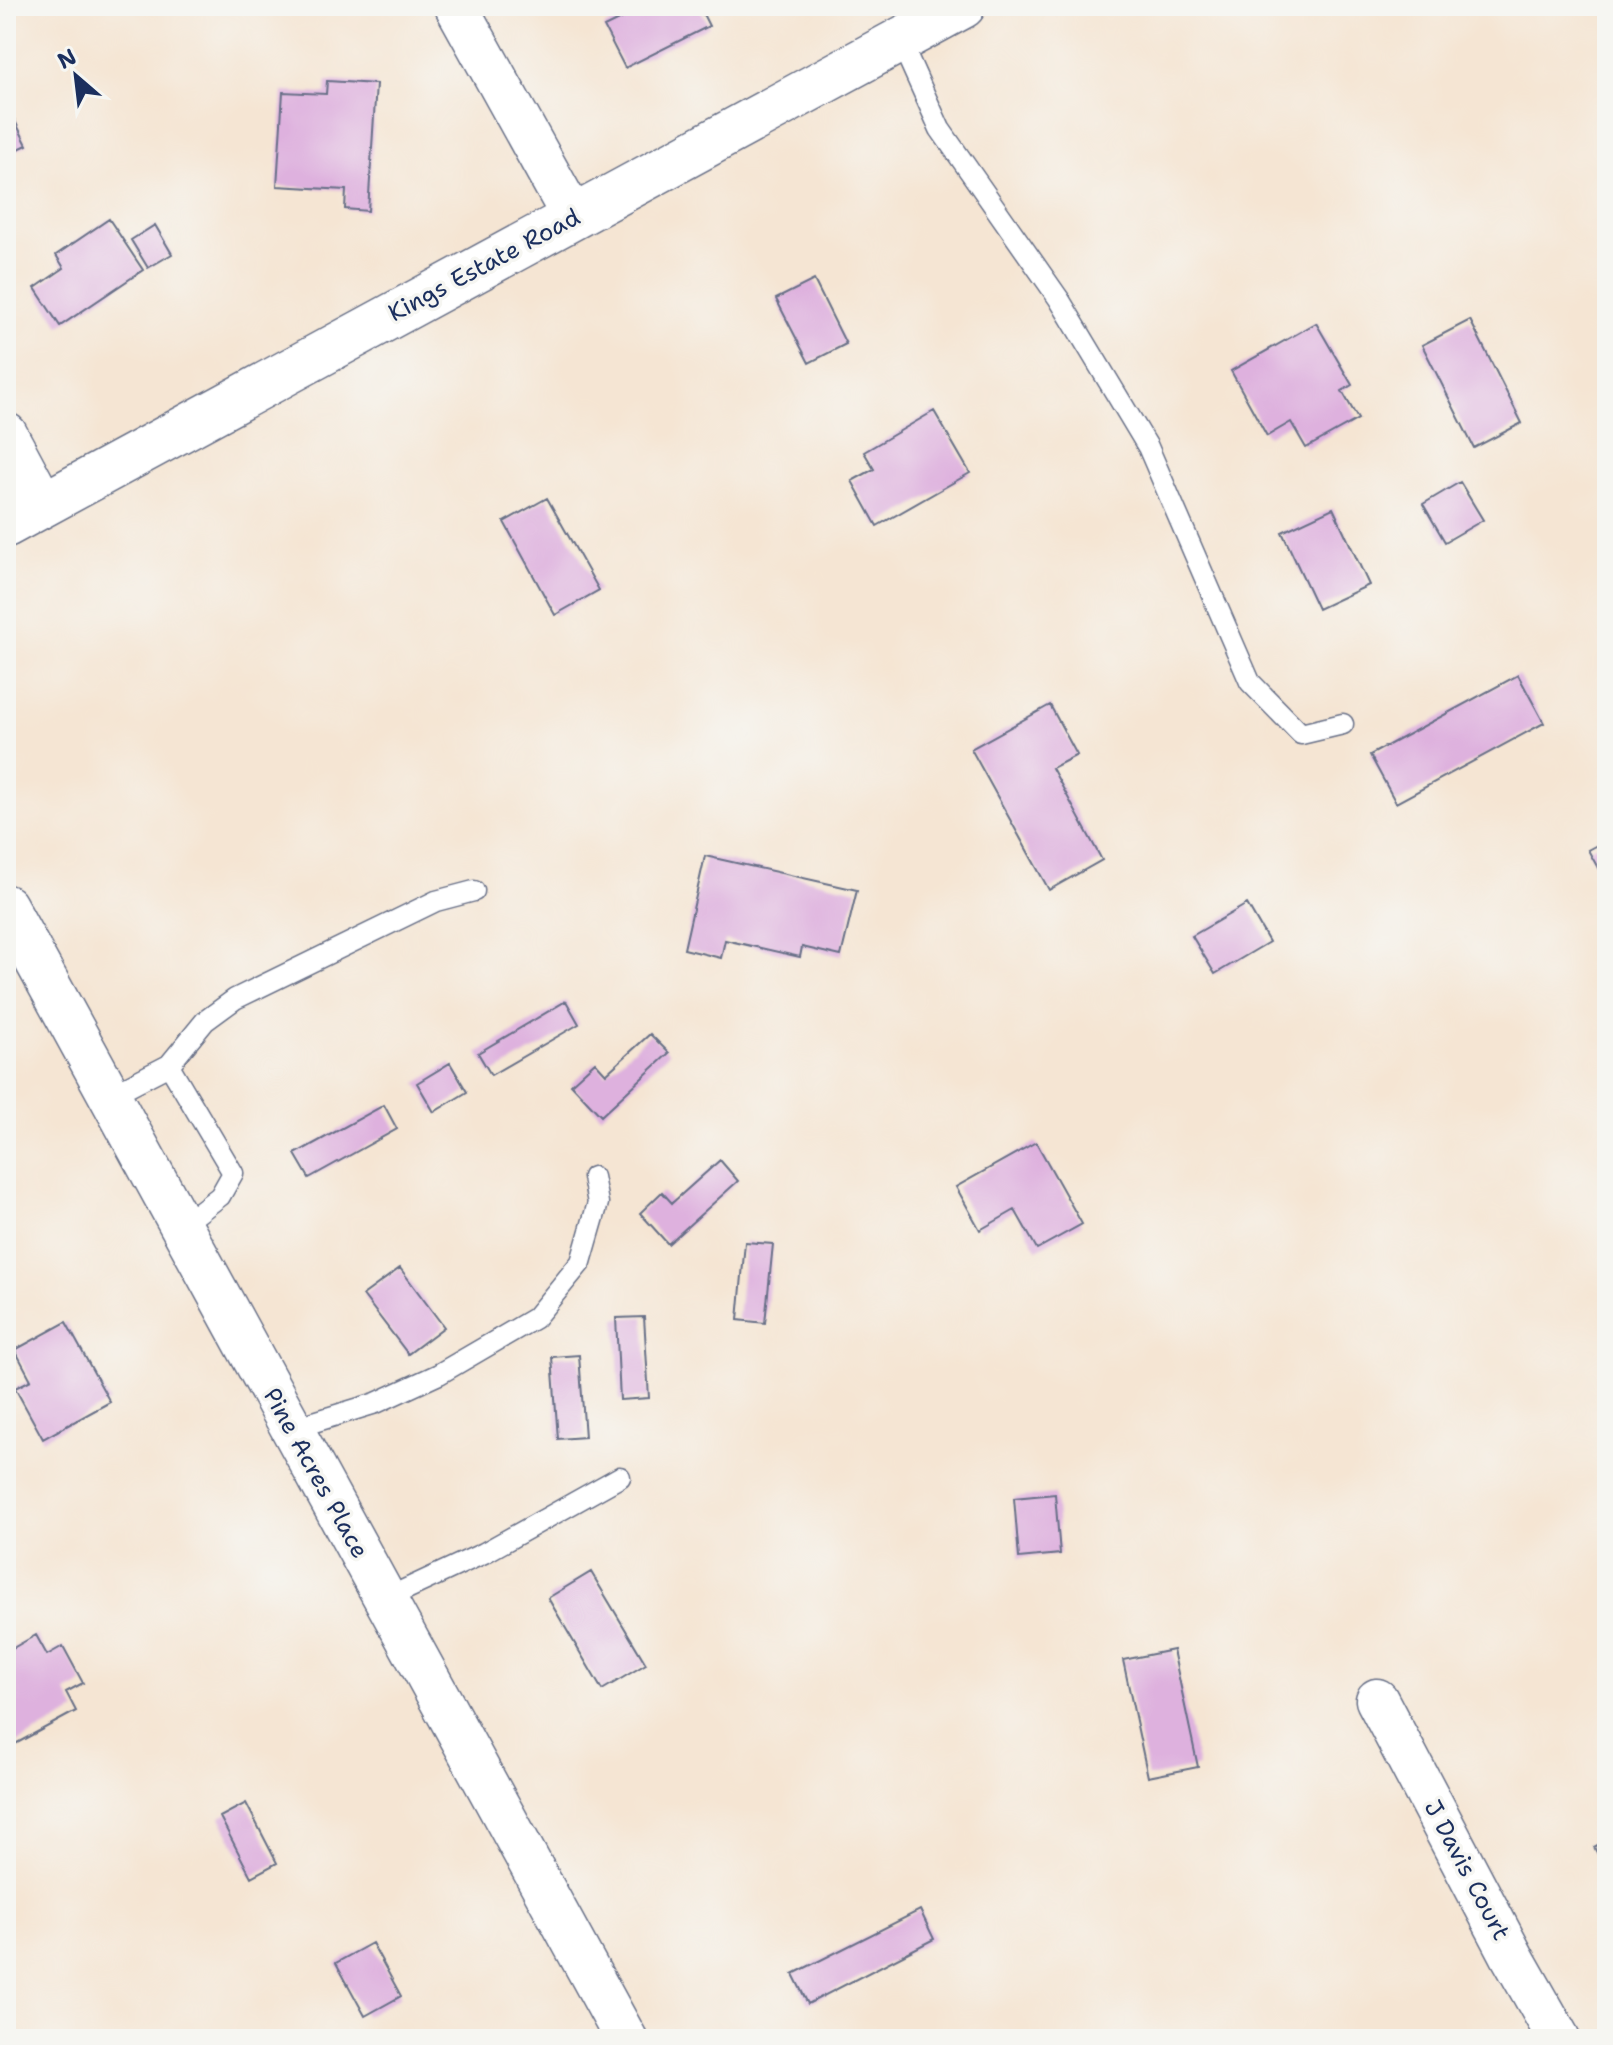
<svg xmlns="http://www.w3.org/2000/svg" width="1613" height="2045" font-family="'Shantell Sans',sans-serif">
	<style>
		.building { fill: #deb1de }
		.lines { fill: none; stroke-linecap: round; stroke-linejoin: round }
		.lane-casing { stroke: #676f87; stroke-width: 23 }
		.street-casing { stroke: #676f87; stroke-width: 45 }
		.secondary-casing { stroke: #676f87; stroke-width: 47 }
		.lane { stroke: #fff; stroke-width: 20 }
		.street { stroke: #fff; stroke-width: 42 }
		.secondary { stroke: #fff; stroke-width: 44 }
		.labels { text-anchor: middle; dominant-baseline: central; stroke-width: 7; stroke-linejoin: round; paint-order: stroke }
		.street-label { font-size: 24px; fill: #1b2f5e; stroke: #f6f6f2 }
	</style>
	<rect width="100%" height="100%" fill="#f6f6f2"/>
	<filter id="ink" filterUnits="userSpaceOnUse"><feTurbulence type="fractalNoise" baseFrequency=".0125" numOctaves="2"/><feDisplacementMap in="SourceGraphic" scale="16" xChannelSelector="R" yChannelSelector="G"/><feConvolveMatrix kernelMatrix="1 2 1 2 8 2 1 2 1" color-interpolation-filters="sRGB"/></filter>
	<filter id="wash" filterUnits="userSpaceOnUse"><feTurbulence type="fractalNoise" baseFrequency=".006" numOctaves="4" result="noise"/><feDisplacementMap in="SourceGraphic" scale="32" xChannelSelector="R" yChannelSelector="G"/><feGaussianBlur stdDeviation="1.8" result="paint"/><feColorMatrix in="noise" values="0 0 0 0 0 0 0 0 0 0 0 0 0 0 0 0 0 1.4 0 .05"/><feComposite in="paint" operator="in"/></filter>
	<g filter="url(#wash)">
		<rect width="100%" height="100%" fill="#f5e5d3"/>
		<g id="blocks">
			<path class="building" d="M647,6H699L709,26L625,68L604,27Z
				M327,81L376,84L368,211L345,209L346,190L277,186L283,92L326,94Z
				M6,103L27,145L6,155Z
				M109,219L143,270L60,326L35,288L64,268L56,255Z
				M155,225L172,254L148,268L131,240Z
				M814,280L846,344L809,363L776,299Z
				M1470,320L1522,423L1474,448L1422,345Z
				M1316,323L1352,385L1342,391L1358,419L1306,448L1291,422L1267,436L1231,371Z
				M934,411L970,473L877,526L852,481L874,469L864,452Z
				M1460,482L1483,520L1445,542L1423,504Z
				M547,498L599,590L555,615L504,522Z
				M1333,508L1369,585L1318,609L1282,532Z
				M1518,675L1544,723L1396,803L1370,755Z
				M1050,705L1077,755L1052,768L1102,860L1049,890L971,749Z
				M1607,840V875L1603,877L1588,850Z
				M705,856L857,890L841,956L802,947L800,957L725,940L721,958L684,949Z
				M1247,904L1269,942L1215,974L1192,936Z
				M566,1001L579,1024L491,1075L478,1053Z
				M650,1034L669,1053L601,1116L571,1084L595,1062L606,1074Z
				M450,1063L467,1092L434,1112L417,1083Z
				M384,1105L397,1129L309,1178L295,1154Z
				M1036,1142L1082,1224L1037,1249L1015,1210L980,1230L956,1187Z
				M720,1160L738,1181L668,1244L640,1213L662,1192L672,1203Z
				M745,1242L773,1244L765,1323L738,1320Z
				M400,1268L444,1327L408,1354L363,1295Z
				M644,1317L649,1398L620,1400L616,1318Z
				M66,1322L110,1402L43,1439L15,1388L31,1380L15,1350Z
				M579,1355L585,1437L558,1439L552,1357Z
				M1055,1494L1060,1554L1019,1558L1014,1498Z
				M591,1572L646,1664L602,1690L548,1598Z
				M36,1635L47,1655L63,1646L83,1683L66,1692L76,1711L6,1749V1710L14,1705L6,1691V1652Z
				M1173,1650L1198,1767L1148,1777L1123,1660Z
				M246,1803L277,1863L251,1877L220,1817Z
				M1607,1840V1872L1594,1847Z
				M920,1910L934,1939L808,2004L793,1974Z
				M372,1943L401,1996L365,2016L336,1963Z"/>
		</g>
	</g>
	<g filter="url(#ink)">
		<use href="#blocks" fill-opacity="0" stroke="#676f87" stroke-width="2"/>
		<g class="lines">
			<g class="lane-casing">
				<path id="lane" d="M900,40L940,129L1059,299L1148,447L1250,682L1301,734L1343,724
					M169,1065L233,1173L220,1196L181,1226
					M109,1096L169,1065L205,1021L235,999L436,901L474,891
					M291,1429L376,1403L439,1374L535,1318L581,1262L598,1203L593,1177
					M385,1599L484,1553L620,1477"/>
			</g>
			<g class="street-casing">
				<path id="street" d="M456,6L573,217
					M6,434L44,505
					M6,906L626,2039
					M1377,1700L1513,1958L1559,2039"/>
			</g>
			<g class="secondary-casing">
				<path id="secondary" d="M6,525L963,6"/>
			</g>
			<use href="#lane" class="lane"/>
			<use href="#street" class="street"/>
			<use href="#secondary" class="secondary"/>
		</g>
	</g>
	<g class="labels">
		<g class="street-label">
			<text transform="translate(484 265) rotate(-28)">Kings Estate Road</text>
			<text transform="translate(316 1473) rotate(61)">Pine Acres Place</text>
			<text transform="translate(1467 1870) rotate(62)">J Davis Court</text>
		</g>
	</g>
	<rect width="1613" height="2045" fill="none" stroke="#f6f6f2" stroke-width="32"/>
	<g transform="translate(76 76) rotate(332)" stroke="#f6f6f2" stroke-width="6" paint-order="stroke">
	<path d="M0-6L14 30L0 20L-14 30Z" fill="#1b2f5e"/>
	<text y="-12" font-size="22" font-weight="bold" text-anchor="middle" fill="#1b2f5e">N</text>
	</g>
</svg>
